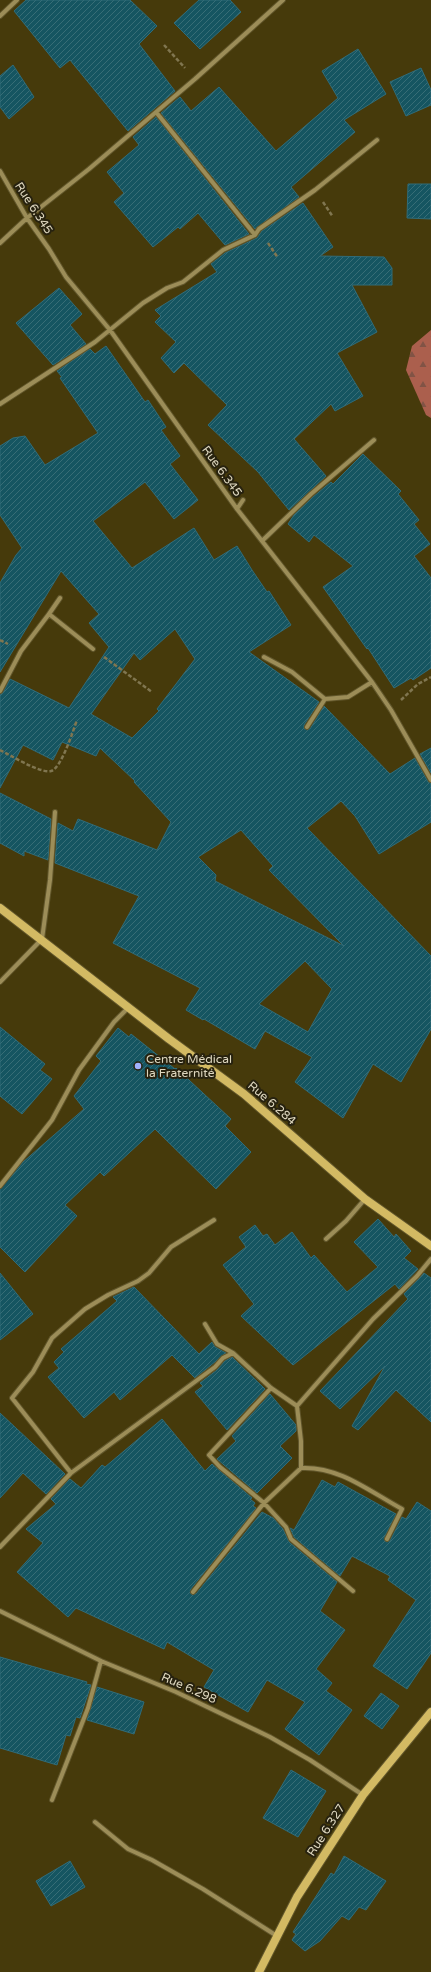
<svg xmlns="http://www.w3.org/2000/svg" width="431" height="1972" font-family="'Varela Round',sans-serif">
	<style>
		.forest { fill: url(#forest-firs) }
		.building { fill: url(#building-hatch); stroke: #306c79; fill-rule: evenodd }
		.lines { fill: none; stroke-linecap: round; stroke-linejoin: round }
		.street-casing { stroke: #61562b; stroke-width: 6 }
		.secondary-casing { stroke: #61562b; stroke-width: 10 }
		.path { stroke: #807650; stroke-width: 2.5; stroke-dasharray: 4 2; stroke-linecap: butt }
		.street { stroke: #9c8d58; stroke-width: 4 }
		.secondary { stroke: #d3ba63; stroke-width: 8 }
		.poi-dot { fill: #a2b2fd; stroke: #27220f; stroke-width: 1.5 }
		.labels { text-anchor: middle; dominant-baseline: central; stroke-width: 4; stroke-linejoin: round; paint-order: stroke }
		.street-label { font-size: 12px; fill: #ded7bf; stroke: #27220f }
		.poi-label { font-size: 12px; fill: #ded7bf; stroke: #27220f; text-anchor: start }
	</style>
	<defs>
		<pattern id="forest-firs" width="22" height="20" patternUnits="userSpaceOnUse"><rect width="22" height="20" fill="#ab5f4d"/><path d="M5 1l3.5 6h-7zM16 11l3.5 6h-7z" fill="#815345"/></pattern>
		<pattern id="building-hatch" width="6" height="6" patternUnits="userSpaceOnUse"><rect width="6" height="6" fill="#155561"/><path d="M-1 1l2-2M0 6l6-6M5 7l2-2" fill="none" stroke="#376d76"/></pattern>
	</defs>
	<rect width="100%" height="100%" fill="#463a0b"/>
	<path class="forest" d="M431,330V418L426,415L406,370L412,346Z"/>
	<path class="building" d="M26,0H130L157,26L139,44L175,91L128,131L70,60L60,68L14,11Z
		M199,0H230L241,12L200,49L174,23Z
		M358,49L386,94L344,120L355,132L291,187L299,197L255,229L161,113L180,97L191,111L219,87L276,151L338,98L322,71Z
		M13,65L34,97L9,119L0,107V76Z
		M421,68L431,90V105L406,116L390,82Z
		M156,117L249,234L225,245L198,213L180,229L178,227L153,247L114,202L124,193L107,172L139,145L133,137Z
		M408,184H431V219L407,218Z
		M303,203L333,247L320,256L384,257L392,268V285H352L377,332L337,353L363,396L335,411L331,404L294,439L326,476L289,510L258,472L208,425L227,405L184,363L174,373L161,358L176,342L155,322L161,316L155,310L217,272L211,264L225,253L257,238L262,231Z
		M59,288L82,314L70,325L86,344L53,365L16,323Z
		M106,346L145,402L148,400L166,427L161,430L180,456L170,464L198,500L174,519L145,482L93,521L132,568L194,528L214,560L237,546L252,570L267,592L269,591L291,625L249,652L319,702L304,725V729H310L324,706L390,774L415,758L428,782L431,783V822L379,854L355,816L341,801L307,828L431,956V1029L401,1082L373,1064L343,1118L295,1082L312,1057L265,1031L255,1049L204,1019L203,1020L186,1010L200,988L113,943L139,896L55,863L58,823L73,831L78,819L157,850L171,822L134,782L135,781L100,748L96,756L62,742L53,760L23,745L0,788V694L3,693L10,679L69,708L109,647L89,623L99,614L61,571L0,672V583L16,555L22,548L0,515V446L13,438L25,436L45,465L98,433L60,378L62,377L57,371L90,349L95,354ZM175,629L195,659L157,709L159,711L132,738L91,714L134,653L140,660ZM241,830L273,866L269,870L344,946L215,881L216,875L198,857ZM305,961L332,989L308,1032L259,1004Z
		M363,454L401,491L398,494L419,520L414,524L430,544L414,556L431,578V668L413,680L411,678L394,688L368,648L367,649L323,587L353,566L314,535L309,542L288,524L294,515L313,497L331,482L333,484Z
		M431,748V773L420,754Z
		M0,793L51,819L48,860L24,851V856L0,843Z
		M0,1027L45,1064L40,1070L52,1079L22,1114L0,1096Z
		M118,1028L129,1037L131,1034L175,1069L176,1068L231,1119L225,1126L251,1152L216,1189L155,1129L104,1176L100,1172L65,1205L77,1216L25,1272L0,1247V1189L23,1162L84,1109L74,1096L101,1061L96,1056Z
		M378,1219L394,1237L396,1234L411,1251L404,1258L418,1269L399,1289L395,1284L293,1365L241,1316L254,1304L223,1265L246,1247L239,1237L255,1225L263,1236L267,1234L275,1245L292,1232L311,1258L314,1255L347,1292L378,1267L354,1242Z
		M0,1273L33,1314L0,1340Z
		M424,1273L431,1278V1422L396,1390L358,1430L352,1426L385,1366L340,1409L320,1391L408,1299L404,1294Z
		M134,1287L199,1354L212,1342L215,1347L226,1353L195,1378L172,1355L120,1400L114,1392L84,1418L48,1377L59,1368L54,1362L64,1352L61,1349L117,1301L113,1297Z
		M232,1357L265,1389L227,1430L195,1392L203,1386L200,1383L217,1370L225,1361Z
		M270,1394L296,1425V1431L280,1446L292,1458L257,1493L217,1459L236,1441L232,1436Z
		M0,1413L65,1474L46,1494L23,1473L0,1498Z
		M162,1419L205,1471L212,1464L252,1498L250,1499L255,1503L253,1506L256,1508L190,1590L191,1594H196L262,1512L273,1518L283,1529L289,1542L337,1582L320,1611L345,1630L316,1669L332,1683L326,1691L352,1710L319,1755L285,1729L305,1702L267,1680L248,1712L204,1687L214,1670L167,1642L164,1649L76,1608L68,1617L17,1572L43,1543L26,1529L56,1504L51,1499L70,1479L81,1488L102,1465L105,1467Z
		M322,1480L335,1487L338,1482L396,1514L384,1538L386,1542L390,1541L402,1517L406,1519L417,1502L431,1511V1653L407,1689L373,1666L416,1600L388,1580L390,1576L352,1556L340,1576L294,1537L290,1528L294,1530Z
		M0,1657L87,1682L86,1684L91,1685L80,1718L76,1717L70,1736L66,1735L57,1765L0,1748Z
		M97,1687L144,1702L134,1734L87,1720Z
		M381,1693L399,1706L382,1729L364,1716Z
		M291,1770L326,1791L298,1837L263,1818Z
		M344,1856L386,1881L366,1910L359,1907L349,1920L342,1916L320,1941L305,1951L292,1940L296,1934L293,1932L331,1873L334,1875Z
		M70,1861L85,1887L51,1906L36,1881Z"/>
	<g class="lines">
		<g class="street-casing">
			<path id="street" d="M0,16L17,0
				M156,112L255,235
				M0,171L27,218L49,249L66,277L110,330L237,509L372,682L391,710L431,780
				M0,243L27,218L89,169L195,79L283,0
				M0,404L95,342L143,303L167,288L183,282L223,250L255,235L259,229L315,190L377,140
				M237,509L243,500
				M262,541L311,494L374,440
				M49,614L60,598
				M264,657L292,672L325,699L348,697L372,682
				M0,691L21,651L49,614L93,649
				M307,727L325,699
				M0,982L42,939L50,880L55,812
				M0,1186L52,1120L79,1070L114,1022L129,1007
				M326,1239L346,1221L365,1199
				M205,1324L217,1344L233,1353
				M271,1388L209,1455L220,1467L264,1503L286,1527L291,1539L353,1591
				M297,1406L373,1319L417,1276L431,1259
				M301,1468C339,1466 369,1491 402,1509L387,1539
				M71,1473L12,1398L33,1372L52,1338L85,1309L108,1295L138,1281L149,1273L171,1247L214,1220
				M0,1547L71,1473L215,1367L223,1358L233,1353L271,1388L297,1406L301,1441V1468L264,1503L193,1592
				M0,1611L101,1661L176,1692L270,1737L310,1760L363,1795
				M52,1800L88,1708L101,1661
				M95,1822L128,1849L152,1860L203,1889L277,1936"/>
		</g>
		<g class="secondary-casing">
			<path id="secondary" d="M0,908L169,1039L244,1094L365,1199L431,1246
				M259,1972L297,1897L363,1795L431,1712"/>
		</g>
		<path class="path" d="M164,45L185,68
			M323,202L333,217
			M268,243L278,258
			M0,640L8,644
			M104,657L152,692
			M401,700L418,684L431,677
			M0,750C10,755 41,774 51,771C61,769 73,731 77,720"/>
		<use href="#street" class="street"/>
		<use href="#secondary" class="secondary"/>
	</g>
	<circle class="poi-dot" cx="138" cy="1066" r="4"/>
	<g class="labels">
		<g class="street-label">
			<text transform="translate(34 208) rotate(57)">Rue 6.345</text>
			<text transform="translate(222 471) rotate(54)">Rue 6.345</text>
			<text transform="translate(272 1103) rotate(41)">Rue 6.284</text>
			<text transform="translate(189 1688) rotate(24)">Rue 6.298</text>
			<text transform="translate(326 1830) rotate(-57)">Rue 6.327</text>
		</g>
		<g class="poi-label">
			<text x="146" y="1059">Centre Médical<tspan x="146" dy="14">la Fraternité</tspan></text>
		</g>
	</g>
</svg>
